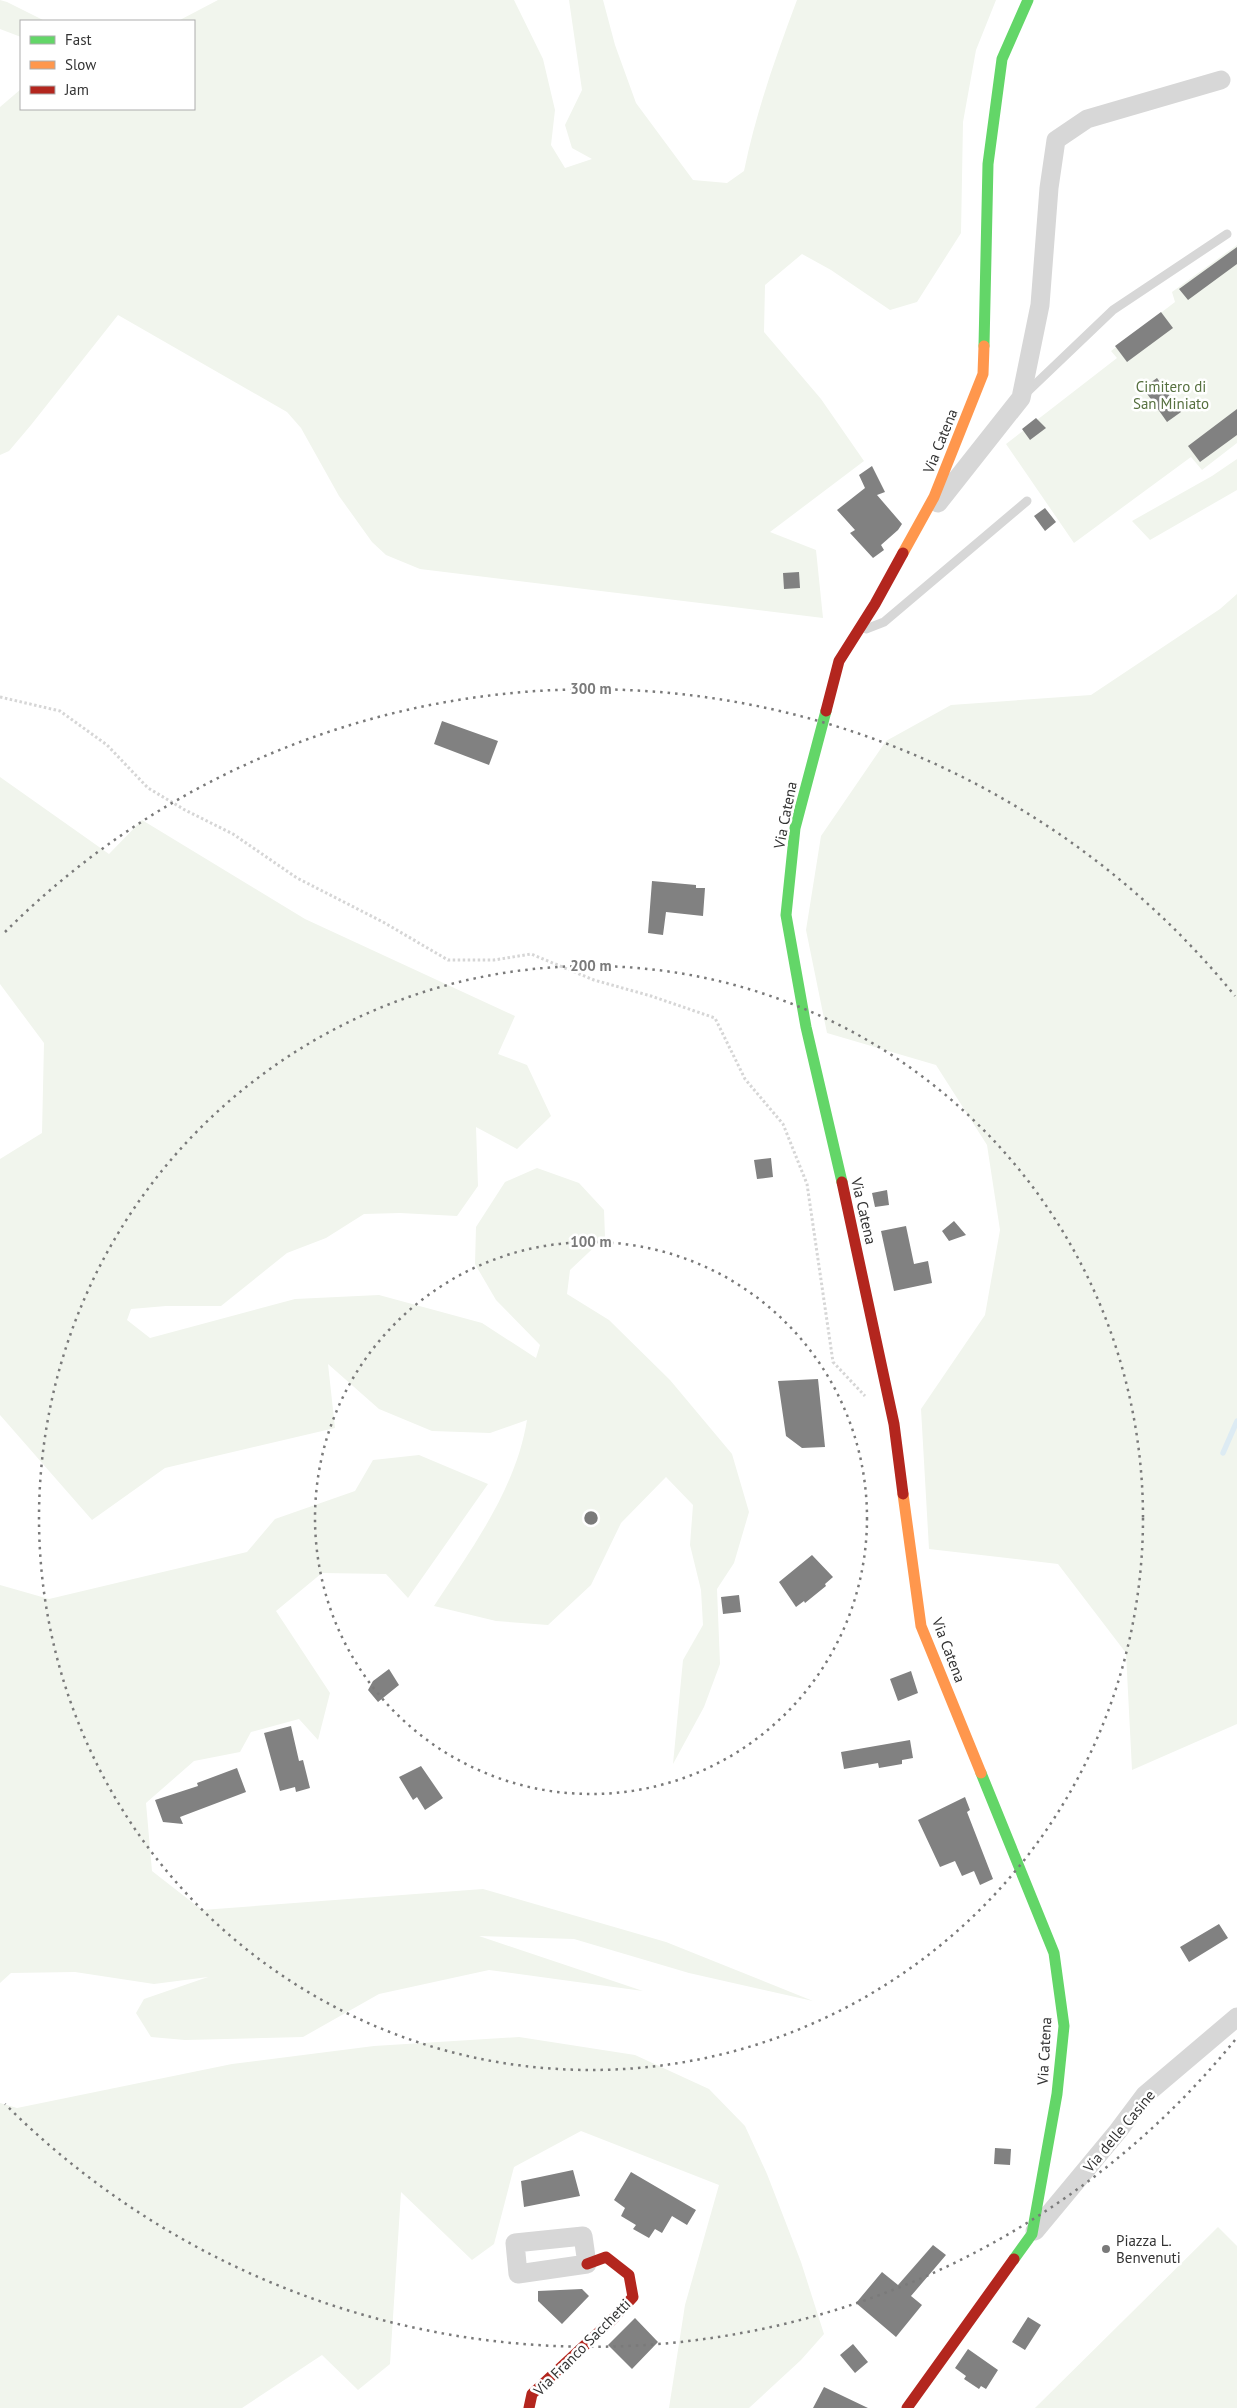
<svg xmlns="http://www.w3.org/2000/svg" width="1237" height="2408" font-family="'PT Sans',sans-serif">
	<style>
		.green { fill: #f1f5ed }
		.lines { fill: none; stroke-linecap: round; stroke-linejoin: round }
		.stream { stroke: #ddebf3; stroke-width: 5.5 }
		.building { fill: #818181 }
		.path { stroke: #d6d6d6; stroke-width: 3; stroke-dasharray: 2.5 2.5; stroke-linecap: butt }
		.lane { stroke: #d7d7d7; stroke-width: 9 }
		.street { stroke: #d7d7d7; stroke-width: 19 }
		.fast { stroke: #63d668; stroke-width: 11 }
		.slow { stroke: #ff974d; stroke-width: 11 }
		.jam { stroke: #b3261e; stroke-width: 11 }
		.ring { fill: none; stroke: #7a7a7a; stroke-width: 2.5; stroke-dasharray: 2.5 5 }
		.poi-dot { fill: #7a7a7a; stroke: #fff; stroke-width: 2 }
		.labels { text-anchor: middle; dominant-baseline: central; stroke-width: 5; stroke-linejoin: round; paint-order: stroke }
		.park-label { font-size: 15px; fill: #56703f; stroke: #fff }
		.street-label { font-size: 15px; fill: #333; stroke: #fff }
		.poi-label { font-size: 15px; fill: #333; stroke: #fff; text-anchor: start }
		.centre { fill: #7a7a7a; stroke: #fff; stroke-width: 2.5 }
		.ring-label { font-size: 15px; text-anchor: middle; font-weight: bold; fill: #7a7a7a; stroke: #fff; stroke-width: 5; stroke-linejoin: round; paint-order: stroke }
	</style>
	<rect width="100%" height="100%" fill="#fff"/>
	<path class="green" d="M0,0L7,2L45,21H21V37L0,29Z
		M218,0H514L543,59L555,110L551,145L565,168L592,159L572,148L565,125L582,90L569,0H603L615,45L636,103L693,180L727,183L744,171C756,112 776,56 797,0H996L976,50L963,122L961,233L917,302L890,310L831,270L802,254L765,285L764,332L821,399L864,461L770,532L816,550L823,618L420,569L386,555L372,542L339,496L301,428L287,412L118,315L31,425L9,451L0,455V107L21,89V109H194V21H178Z
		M1237,245V443L1202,470L1191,457L1074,543L1006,444L1117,358L1111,351L1175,302L1172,292Z
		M1237,459V490L1150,540L1132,521L1212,476Z
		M1237,594V1724L1132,1770L1126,1653L1058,1564L929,1549L921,1409L985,1315L1000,1230L987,1145L936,1065L827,1033L806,930L821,836L886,741L951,705L1091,695L1220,609Z
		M0,777L109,854L142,820L305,919L515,1016L498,1054L527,1065L551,1116L517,1149L476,1127L478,1186L457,1216L400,1213L364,1214L326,1238L287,1253L221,1306H166L131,1309L127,1320L150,1338L295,1299L379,1295L482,1323L536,1358L540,1345L496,1300L475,1264L476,1227L505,1182L537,1168L579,1183L604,1210L605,1237L570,1270L567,1294L609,1320L670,1380L732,1454L749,1512L734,1563L717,1589L720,1664L704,1707L673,1764L683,1660L703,1625L701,1590L690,1545L693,1505L666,1477L621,1523L591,1585L548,1625L496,1621L434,1606C472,1548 516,1489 527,1420L490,1433L432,1431L379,1409L328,1364L335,1428L165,1468L92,1520L0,1415V1159L42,1133L44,1043L0,984Z
		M419,1455L488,1484L408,1598L386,1574L322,1573L276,1611L330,1693L318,1740L299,1719L251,1732L240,1752L194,1761L146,1803L152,1871L202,1910L483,1889L666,1942L813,2001L689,1973L574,1939L479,1936L643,1991L489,1970L379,1994L303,2037L185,2040L151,2037L136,2013L144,1999L208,1977L154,1984L75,1972L11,1973L0,1983V1585L49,1599L247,1552L275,1519L355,1491L373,1460Z
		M519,2037L635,2055L709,2089L745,2126L767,2174L801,2262L824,2334L801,2360L749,2408H669L685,2305L719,2185L581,2131L514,2167L494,2244L472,2260L401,2192L390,2364L358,2390L322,2355L242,2408H0V2103L17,2108L232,2064L374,2046Z
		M1218,2227L1237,2246V2408H1035Z"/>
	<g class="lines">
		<path class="stream" d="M1223,1453L1237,1421"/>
	</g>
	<path class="building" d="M1237,247V264L1188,300L1179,289Z
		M1161,312L1173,328L1127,362L1115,346Z
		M1157,378L1181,412L1167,422L1143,388Z
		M1237,409V435L1200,462L1188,446Z
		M1036,418L1046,428L1030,440L1022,429Z
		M872,466L885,492L877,495L902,524L898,530L881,545L884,550L873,558L850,533L855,530L837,510L865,488L859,475Z
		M1045,508L1056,522L1045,531L1034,516Z
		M799,572L800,588L784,589L783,573Z
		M442,721L498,741L489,765L434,744Z
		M652,881L696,885V888H705L703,916L666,912L663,935L648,933Z
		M771,1158L773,1177L757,1179L754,1160Z
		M887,1190L889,1205L875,1207L872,1193Z
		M954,1221L966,1235L949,1241L942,1231Z
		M906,1226L914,1264L928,1261L932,1283L894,1291L881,1231Z
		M818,1379L825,1447L802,1448L786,1436L778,1381Z
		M812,1555L833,1577L825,1584L826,1586L805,1603L804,1601L796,1607L779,1582Z
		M739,1595L741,1612L723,1614L721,1597Z
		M389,1669L399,1685L378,1702L368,1690L373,1681Z
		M911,1671L918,1693L898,1701L890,1679Z
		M291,1726L299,1761L303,1760L310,1788L296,1792L295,1787L280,1791L264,1733Z
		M910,1740L913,1758L902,1760V1764L879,1768L878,1763L844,1769L841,1752Z
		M421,1766L443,1798L425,1810L417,1797L413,1800L399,1777Z
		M237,1768L246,1792L180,1817L183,1824L163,1822L155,1800L198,1786L197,1783Z
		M965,1797L970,1810L967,1812L993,1879L980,1885L974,1871L962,1876L955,1861L940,1867L918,1820Z
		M1219,1924L1228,1938L1189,1962L1180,1947Z
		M995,2148L1011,2149L1010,2165L994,2164Z
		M573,2170L580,2196L524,2207L521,2181Z
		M631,2172L696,2210L687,2225L672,2216L662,2233L655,2229L649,2238L633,2229L636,2225L621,2216L625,2208L614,2200Z
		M933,2245L946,2255L911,2296L922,2305L896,2337L856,2303L882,2272L898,2285Z
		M582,2289L589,2296L562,2324L538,2301V2291Z
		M1028,2317L1041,2325L1025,2350L1012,2342Z
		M635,2318L658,2342L632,2369L608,2345Z
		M853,2344L868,2362L855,2373L840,2355Z
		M968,2349L998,2370L986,2389L981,2386L979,2389L964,2379L966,2376L955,2368Z
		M824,2387L868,2408H813Z"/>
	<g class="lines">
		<path class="path" d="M0,697L60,711L107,745L148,788L185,810L233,834L297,878L383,922L448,960H494L531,954L594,980L651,996L715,1018L745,1079L783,1124L807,1184L833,1362L865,1396"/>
		<path class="lane" d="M1024,395L1113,310L1227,234
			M866,629L884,622L1027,501"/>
		<path class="street" d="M938,503L1021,398L1040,305L1049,188L1056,140L1087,119L1221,80
			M1035,2231L1118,2131L1145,2095L1237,2017
			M583,2236L587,2264L518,2274L515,2243Z"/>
		<path class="fast" d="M984,346L988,164L1002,59L1028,0
			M826,711L795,828L786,915L806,1027L842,1182
			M981,1773L1054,1953L1064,2026L1057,2094L1032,2234L1014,2259"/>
		<path class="slow" d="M903,553L934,497L983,374L984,346
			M903,1494L921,1626L981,1773"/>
		<path class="jam" d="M826,711L839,661L875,604L903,553
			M842,1182L894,1424L903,1494
			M529,2408L532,2394L612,2320L633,2297L629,2275L606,2257L587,2264
			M907,2408L1014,2259"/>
	</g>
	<g class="ring">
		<circle cx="591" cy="1518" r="276"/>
		<circle cx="591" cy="1518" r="552"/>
		<path d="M1235 2040A829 829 0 0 1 5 2104M5 932A829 829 0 0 1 1235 996"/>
	</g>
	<circle class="poi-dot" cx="1106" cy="2249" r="5"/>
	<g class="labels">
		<g class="park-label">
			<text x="1171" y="386">Cimitero di<tspan x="1171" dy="17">San Miniato</tspan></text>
		</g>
		<g class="street-label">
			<text transform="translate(940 441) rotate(-68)">Via Catena</text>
			<text transform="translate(785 815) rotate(-79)">Via Catena</text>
			<text transform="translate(864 1211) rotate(77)">Via Catena</text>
			<text transform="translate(949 1650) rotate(69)">Via Catena</text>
			<text transform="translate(1044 2051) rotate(-87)">Via Catena</text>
			<text transform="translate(1119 2131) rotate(-50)">Via delle Casine</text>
			<text transform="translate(582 2347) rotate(-45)">Via Franco Sacchetti</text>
		</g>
		<g class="poi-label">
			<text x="1116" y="2240">Piazza L.<tspan x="1116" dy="17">Benvenuti</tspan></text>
		</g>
	</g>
	<circle cx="591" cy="1518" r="8" class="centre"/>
	<g class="ring-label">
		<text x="591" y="694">300 m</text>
		<text x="591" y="971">200 m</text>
		<text x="591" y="1247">100 m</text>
	</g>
	<rect x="20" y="20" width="175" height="90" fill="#ffffff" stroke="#adadad"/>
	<rect x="30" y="36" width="25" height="8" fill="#63d668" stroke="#adadad"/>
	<text x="65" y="45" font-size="15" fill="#333333">Fast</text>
	<rect x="30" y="61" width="25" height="8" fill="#ff974d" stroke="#adadad"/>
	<text x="65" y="70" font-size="15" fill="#333333">Slow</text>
	<rect x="30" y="86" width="25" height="8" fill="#b3261e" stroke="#adadad"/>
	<text x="65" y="95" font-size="15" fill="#333333">Jam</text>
</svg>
